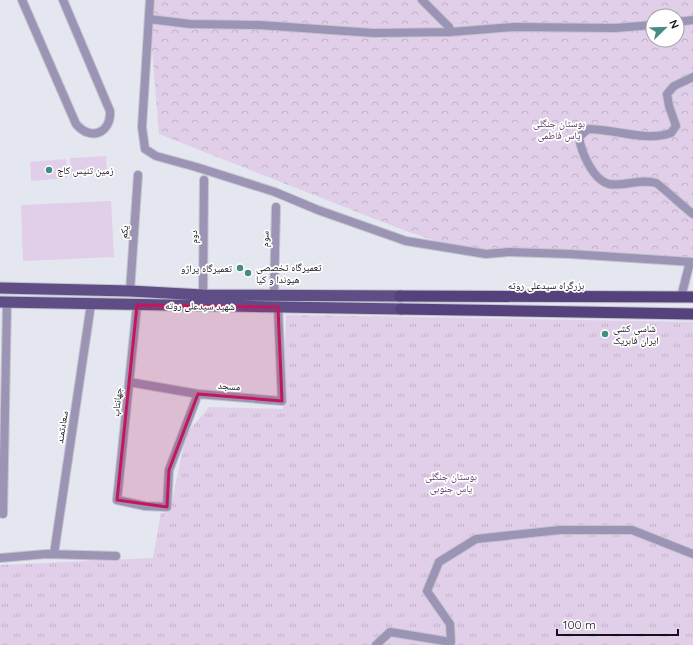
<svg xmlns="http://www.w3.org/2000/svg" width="693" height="645" font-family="Quicksand,'Noto Naskh Arabic',sans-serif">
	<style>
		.grass { fill: url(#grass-tufts) }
		.forest { fill: url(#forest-crowns); fill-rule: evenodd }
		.garden { fill: #e1cfe9 }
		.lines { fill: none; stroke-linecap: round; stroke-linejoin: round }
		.minor-casing { stroke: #c3c4cd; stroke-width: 10 }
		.primary-casing { stroke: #c3c4cd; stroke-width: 13 }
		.trunk-casing { stroke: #c3c4cd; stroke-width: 13 }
		.minor { stroke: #9c94b4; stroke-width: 8 }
		.primary { stroke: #5f4e86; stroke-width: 11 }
		.trunk { stroke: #55427d; stroke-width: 11 }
		.marked { fill: #c2185b; fill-opacity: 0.2; stroke: #c2185b; stroke-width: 3; stroke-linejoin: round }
		.poi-dot { fill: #478c82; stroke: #fff; stroke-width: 1.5 }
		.labels { text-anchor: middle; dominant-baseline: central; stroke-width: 3.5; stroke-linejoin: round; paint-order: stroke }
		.park-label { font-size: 10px; fill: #573a62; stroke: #fff }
		.poi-label { font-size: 10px; fill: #131317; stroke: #fff; text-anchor: start }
		.street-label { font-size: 10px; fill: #131317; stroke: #fff }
	</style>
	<defs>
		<pattern id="grass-tufts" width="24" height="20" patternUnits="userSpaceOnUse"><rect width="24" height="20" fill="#e1cfe9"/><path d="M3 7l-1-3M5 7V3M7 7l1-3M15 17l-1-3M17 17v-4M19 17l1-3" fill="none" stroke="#c0b1c7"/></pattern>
		<pattern id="forest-crowns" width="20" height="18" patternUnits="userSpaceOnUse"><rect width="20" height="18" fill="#e1cfe9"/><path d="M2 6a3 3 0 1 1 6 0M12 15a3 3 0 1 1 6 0" fill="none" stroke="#c0b1c7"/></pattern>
	</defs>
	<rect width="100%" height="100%" fill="#e4e6f0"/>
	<path class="grass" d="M286,315L693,322V645H0V565L153,558L161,513L170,512L186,434L209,407L283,409Z"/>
	<path class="forest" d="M148,0H693V261L477,255L403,230L159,134ZM653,16H677V40H653Z"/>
	<path class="garden" d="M106,156L107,175L71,177L70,158Z
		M66,159L67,178L31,181L30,162Z
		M111,201L114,257L23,261L21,205Z"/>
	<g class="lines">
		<g class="minor-casing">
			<path id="minor" d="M22,0L76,124C90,141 111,134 110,111L63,0
				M150,0L142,127L145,149L156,156L196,167L275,192L318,210L406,241L486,254L509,252L570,254L693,262
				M422,0L449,27L451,32
				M149,19L190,24L259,25L374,33L451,32L514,27L615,28L653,25
				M677,22L693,20
				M693,77L674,86L667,94L669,106L676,126L671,133C645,142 615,129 588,129L579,137C581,152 593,180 609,184C624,187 641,178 656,183C659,184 686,209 693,214
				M130,291L138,175
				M203,295L204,180
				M274,296L276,207
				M681,297L690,262
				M137,305L117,500L145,506L167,507L169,470L198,394L282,401L278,307
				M129,382L198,394
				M3,514L7,303
				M54,554L91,304
				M0,558L46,554L116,556
				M376,645L390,632L451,642L450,624L427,591L439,562L476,539L560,530H632L693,554"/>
		</g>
		<g class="primary-casing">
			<path id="primary" d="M0,288L130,291L203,295L400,296
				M0,302L401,309"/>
		</g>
		<g class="trunk-casing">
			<path id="trunk" d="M400,296L693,297
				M401,309L693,314"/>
		</g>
		<use href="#minor" class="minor"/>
		<use href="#primary" class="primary"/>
		<use href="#trunk" class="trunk"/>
	</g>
	<path class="marked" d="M137,305L278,307L282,401L198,394L169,470L167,507L117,500Z"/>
	<g class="poi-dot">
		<circle cx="49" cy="170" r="4"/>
		<circle cx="240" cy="268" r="4"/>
		<circle cx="248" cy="273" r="4"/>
		<circle cx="605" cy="334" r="4"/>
	</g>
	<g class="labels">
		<g class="park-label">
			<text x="559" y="123">بوستان جنگلی<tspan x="559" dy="12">یاس فاطمی</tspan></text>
			<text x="451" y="476">بوستان جنگلی<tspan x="451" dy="12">یاس جنوبی</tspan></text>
		</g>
		<g class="poi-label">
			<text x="57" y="170">زمین تنیس کاج</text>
			<text x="256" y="267">تعمیرگاه تخصصی<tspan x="256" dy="12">هیوندا و کیا</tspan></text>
			<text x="232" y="268" text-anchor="end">تعمیرگاه پراژو</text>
			<text x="613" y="328">شاسی کشی<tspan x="613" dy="12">ایران فابریک</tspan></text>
		</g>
		<g class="street-label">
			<text transform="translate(124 232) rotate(-86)">یکم</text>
			<text transform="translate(193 237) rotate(-90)">دوم</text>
			<text transform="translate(265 239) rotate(-89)">سوم</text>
			<text x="546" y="285">بزرگراه سیدعلی روته</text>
			<text transform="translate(200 306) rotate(1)">شهید سیدعلی روته</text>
			<text transform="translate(229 386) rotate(5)">مسجد</text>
			<text transform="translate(117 402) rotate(-84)">جهانتاب</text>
			<text transform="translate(62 427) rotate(-81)">سعادتمند</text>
		</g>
	</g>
	<g transform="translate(665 28) rotate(67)"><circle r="19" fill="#ffffff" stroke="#a1a1a2"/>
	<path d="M0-3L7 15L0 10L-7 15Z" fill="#478c82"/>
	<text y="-6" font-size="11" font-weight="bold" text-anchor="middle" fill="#131317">N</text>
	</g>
	<path d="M557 629v6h121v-6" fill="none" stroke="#131317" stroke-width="2"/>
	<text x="563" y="629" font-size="12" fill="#131317" stroke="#ffffff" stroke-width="3" paint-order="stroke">100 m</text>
</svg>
